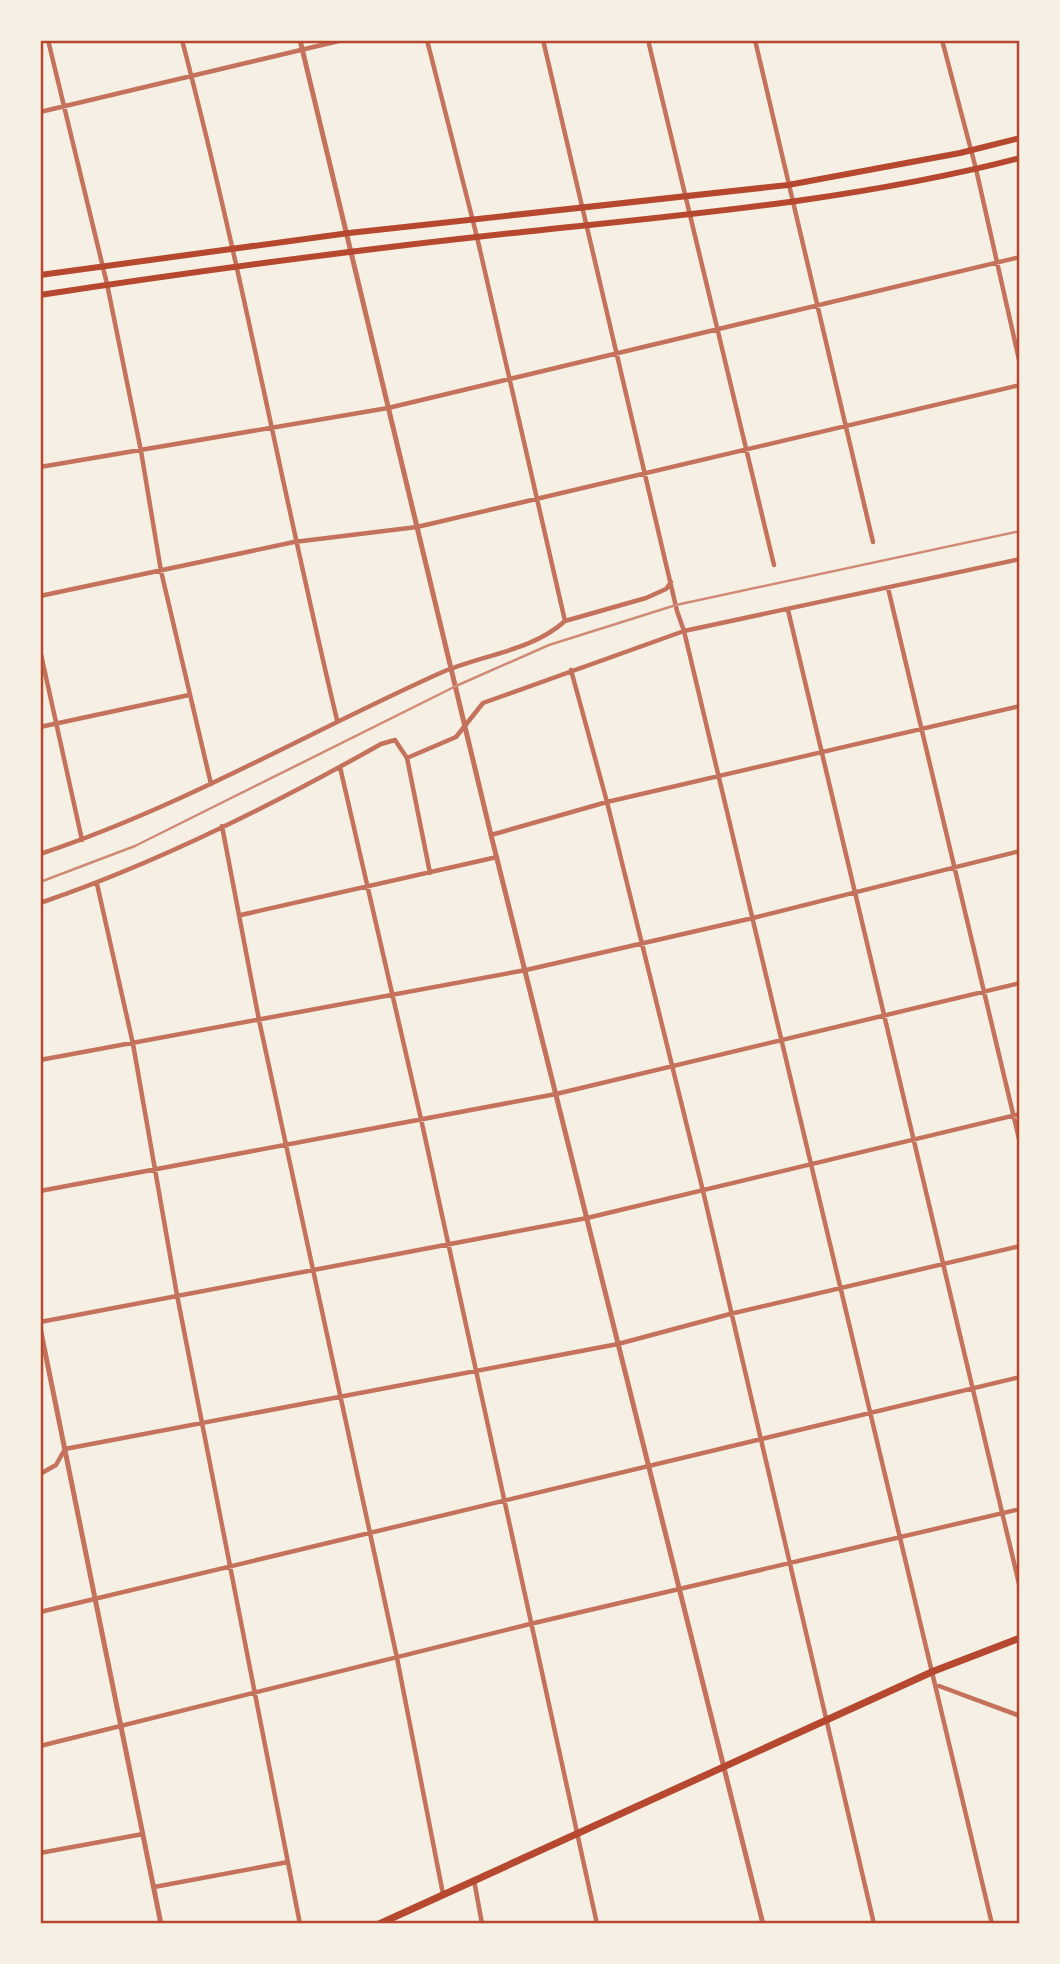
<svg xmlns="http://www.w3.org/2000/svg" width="1060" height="1964" font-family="'Roboto Serif',serif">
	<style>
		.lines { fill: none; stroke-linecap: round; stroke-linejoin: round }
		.minor { stroke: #c5725c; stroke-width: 4.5 }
		.tertiary { stroke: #c5725c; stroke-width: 5 }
		.secondary { stroke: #b5482f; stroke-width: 6 }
		.primary { stroke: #b5482f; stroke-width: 7 }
		.rail { stroke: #cf8b77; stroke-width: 2.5 }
		.neatline { fill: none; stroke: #b5482f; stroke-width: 2.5 }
	</style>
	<rect width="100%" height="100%" fill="#f6efe4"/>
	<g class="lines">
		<path class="minor" d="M48,40L107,284L141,451L161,571L211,784
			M182,40C241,265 283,494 337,720
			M427,40L477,237L565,621
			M543,40L677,611L684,631L992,1924
			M648,40L774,565
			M755,40L873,542
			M942,40L976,169L1020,364
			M40,112L343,40
			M40,467L388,408L1020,257
			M888,588L1020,1143
			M40,596L294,542L417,527L1020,385
			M788,610L1020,1588
			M40,650L82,840
			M571,670L607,802L703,1191L874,1924
			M40,727L189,695
			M407,758L456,737L483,703L684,631L1020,559
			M340,767L421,1119L597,1924
			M222,826L259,1020L397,1658L443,1894
			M491,835L607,802L1020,706
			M40,854C179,808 305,734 438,674C479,655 531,652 565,621L646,598L666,589L671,582
			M97,884L133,1044L177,1295L300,1924
			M40,903C158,863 273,805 381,744L395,740L407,758L430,873
			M241,915L497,857
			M40,1060L526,970L753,918L1020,851
			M40,1191L556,1094L1020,983
			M40,1322L587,1218L1020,1114
			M40,1474L56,1465L65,1449L618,1344L730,1314L1020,1246
			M40,1612L1020,1377
			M939,1686L1020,1716
			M40,1746L530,1624L1020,1509
			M40,1853L143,1834
			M474,1880L482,1924
			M154,1887L288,1862
			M40,1921L41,1924"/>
		<path class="tertiary" d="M300,40L491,835L763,1924
			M40,1327L161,1924"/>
		<path class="secondary" d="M40,275L349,233L788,185L960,153L1020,138
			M40,295C197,271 355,250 513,233C682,215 854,201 1020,158"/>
		<path class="primary" d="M379,1924L934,1671L1020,1638"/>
		<path class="rail" d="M40,882L135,846L456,686L549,645L676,605L1020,531"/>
	</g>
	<rect width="1060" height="1964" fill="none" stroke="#f6efe4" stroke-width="84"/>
	<rect x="42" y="42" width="976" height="1880" class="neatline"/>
</svg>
